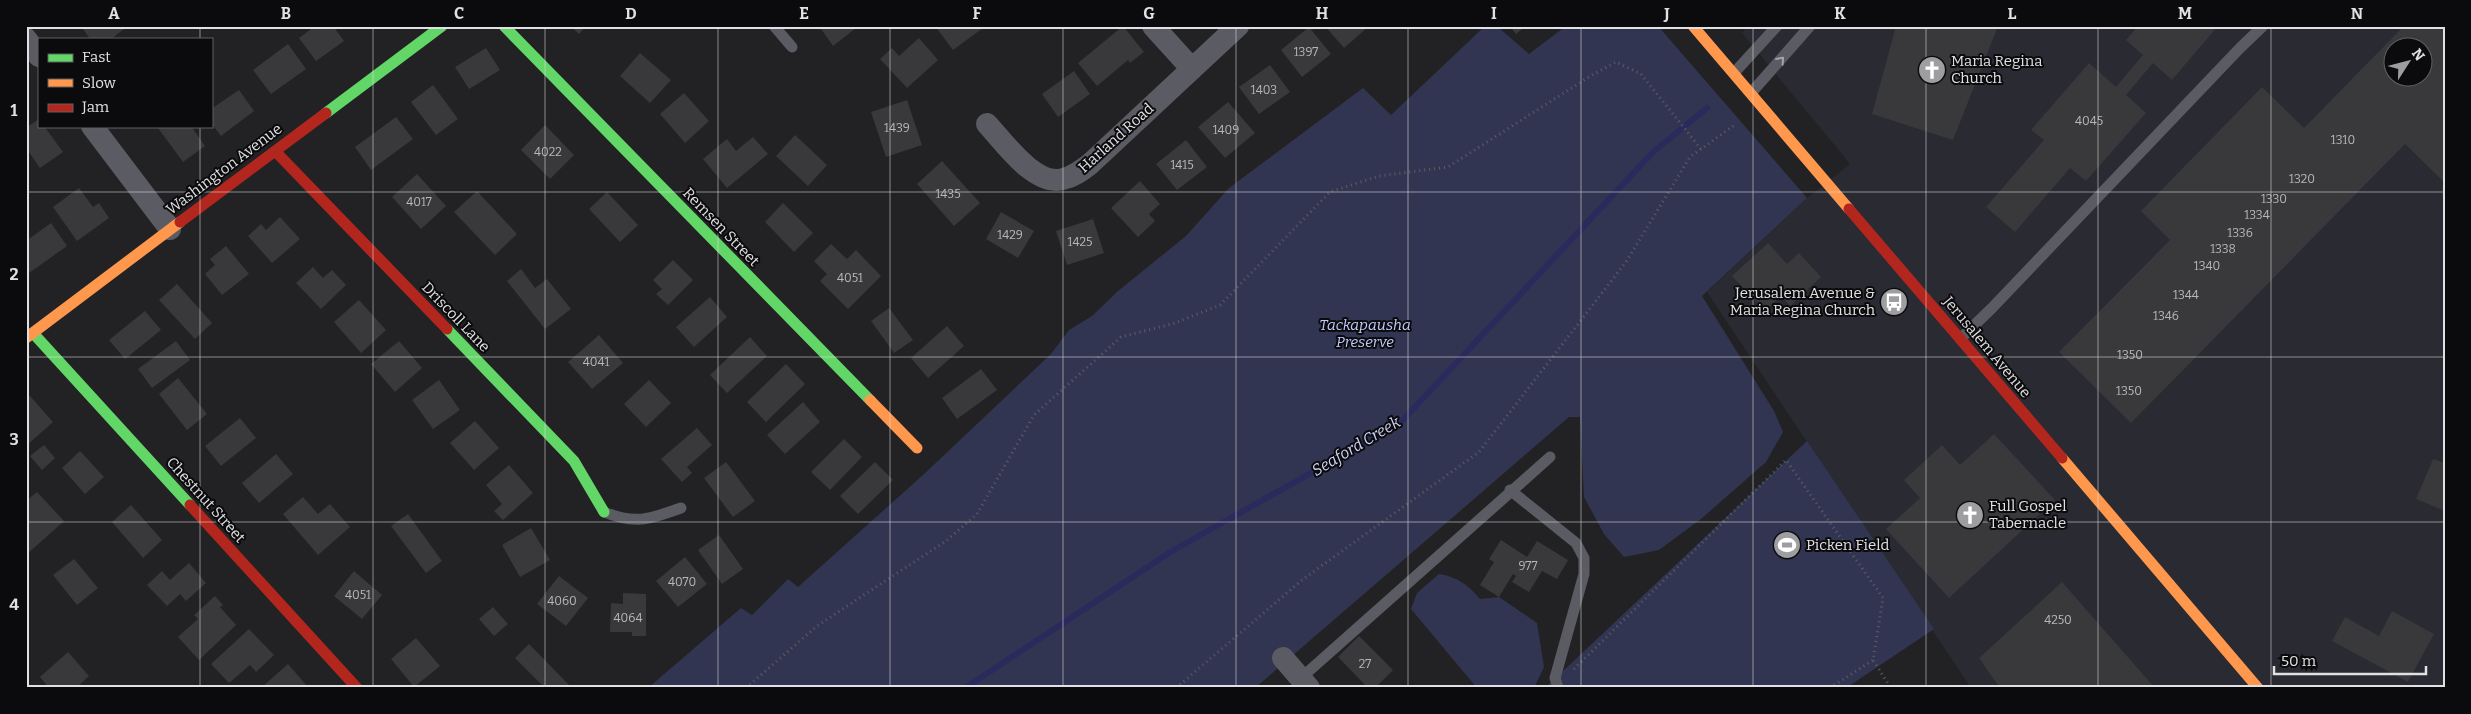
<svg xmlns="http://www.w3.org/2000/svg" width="2471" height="714" font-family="Bitter,serif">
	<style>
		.built { fill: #292a32; fill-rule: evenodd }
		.green { fill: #323551 }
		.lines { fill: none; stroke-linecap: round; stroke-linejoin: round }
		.stream { stroke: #2a2b5c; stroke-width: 6 }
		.building { fill: #39393b; fill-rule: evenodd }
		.path { stroke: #5d5e62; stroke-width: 3; stroke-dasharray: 1 4; stroke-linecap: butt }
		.lane { stroke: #5a5b63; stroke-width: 11 }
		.street { stroke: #5a5b63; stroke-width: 22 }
		.fast { stroke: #63d668; stroke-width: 11 }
		.slow { stroke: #ff974d; stroke-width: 11 }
		.jam { stroke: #b3261e; stroke-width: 11 }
		.oneway { stroke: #a4a5aa }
		.grid { fill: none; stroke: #e1e1e4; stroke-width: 1; stroke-opacity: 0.55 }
		.labels { text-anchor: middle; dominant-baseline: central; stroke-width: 4; stroke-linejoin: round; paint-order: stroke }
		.number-label { font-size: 12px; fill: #b7b7ba }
		.poi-label { font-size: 15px; fill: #e1e1e4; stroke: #0b0b0d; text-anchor: start }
		.street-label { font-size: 15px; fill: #e1e1e4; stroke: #0b0b0d }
		.park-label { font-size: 15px; font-style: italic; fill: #c3c9fd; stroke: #0b0b0d }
		.water-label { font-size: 16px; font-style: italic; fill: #cfd4f7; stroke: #0b0b0d }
		.neatline { fill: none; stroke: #e1e1e4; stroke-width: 2 }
		.grid-label { font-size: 16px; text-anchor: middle; font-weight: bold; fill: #e1e1e4 }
	</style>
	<rect width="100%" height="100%" fill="#222224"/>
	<path class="built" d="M1748,26H2445V688H1971L1707,292L1807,198L1850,164L1742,33ZM2394,48H2424V78H2394Z"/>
	<path class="green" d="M1485,26H1497L1529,54L1566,26H1658L1807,198L1702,296L1774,411L1783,432L1766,462L1701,519L1659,550L1624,557L1604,534L1584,497L1580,417H1569L1255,688H648L741,608L752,615L788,579L798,587L923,475L1051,354L1069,330L1092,316L1118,291L1186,236L1229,188L1363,88L1391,115Z
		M1807,441L1934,629L1846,688H1545Z
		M1439,574C1458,577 1468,585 1480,599L1499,597L1537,623L1544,667L1534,688H1477L1411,609L1417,593Z"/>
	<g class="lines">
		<path class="stream" d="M965,688L1172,551L1400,423L1653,152L1707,108"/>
	</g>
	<path class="building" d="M81,26H128L111,39H90Z
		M315,26H333L344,41L316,61L299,38Z
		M570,26H586L579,34Z
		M819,26H855L856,28L833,46Z
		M935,26H982L983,28L953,50Z
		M1123,26L1144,52L1130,63L1128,60L1097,86L1078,63Z
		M1325,26H1369L1344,48Z
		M1510,26H1526L1516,34Z
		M1896,26H1998L1953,140L1872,114Z
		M2138,26H2218L2172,80L2153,63L2126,95L2146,113L2086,181L2070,168L2015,232L1986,207L2044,140L2031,130L2089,63L2116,87L2143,55L2126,40Z
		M2404,26H2445V183L2405,144L2131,423L2059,352L2170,240L2141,211L2262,87L2304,128ZM2394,48H2424V78H2394Z
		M1309,27L1331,54L1302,77L1281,50Z
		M919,38L938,60L907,88L880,59L892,48L899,56Z
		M288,44L306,69L271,94L253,70Z
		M486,48L500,70L469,89L455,67Z
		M640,53L671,80L650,103L620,76Z
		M1270,65L1290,92L1259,114L1239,87Z
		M1074,71L1090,94L1058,117L1042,94Z
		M433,85L458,119L436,135L411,102Z
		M239,90L254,111L221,136L211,123V109Z
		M684,93L709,121L685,143L660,114Z
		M907,100L922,145L886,157L871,112Z
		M1228,102L1255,133L1225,158L1198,127Z
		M396,117L413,139L371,170L355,147Z
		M39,119V126H44L63,152L40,168L26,148V128Z
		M545,125L574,155L550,179L521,150Z
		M160,126H191L205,146L183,162L158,128Z
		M795,135L827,165L808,186L776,156Z
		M753,137L768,154L727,188L703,159L727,139L736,151Z
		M1186,140L1207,167L1177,190L1156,164Z
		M942,161L980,203L954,226L917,184Z
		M417,174L446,206L421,229L392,197Z
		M1140,181L1160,204L1149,214L1155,221L1138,237L1111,208Z
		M79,188L93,207L99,203L109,218L77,241L53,207Z
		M477,191L517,234L495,255L454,212Z
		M607,192L638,225L620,242L589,209Z
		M783,203L813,233L794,252L765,222Z
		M1001,212L1034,231L1018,258L986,239Z
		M280,217L300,239L272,263L248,236L261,224L266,230Z
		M1093,219L1104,253L1067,265L1056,231Z
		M51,223L67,246L29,273L26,270V241Z
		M1768,243L1787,264L1799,253L1821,277L1790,306L1781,296L1765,311L1732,276Z
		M831,244L847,259L856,250L881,276L848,309L820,281L827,274L814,261Z
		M226,246L249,274L222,295L205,274L215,265L210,259Z
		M673,260L693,280L668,305L656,294L662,289L653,280Z
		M313,267L323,278L332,270L346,285L321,309L296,283Z
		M521,269L535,288L547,279L571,309L545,329L507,281Z
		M177,284L212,323L195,339L159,300Z
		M710,297L727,317L694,347L676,327Z
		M359,300L386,330L361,353L334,322Z
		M889,308L913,340L894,353L871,321Z
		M145,311L161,330L125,359L109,340Z
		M947,326L964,346L928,378L911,358Z
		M599,335L623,363L592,389L568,362Z
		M750,337L767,356L727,393L710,375Z
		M176,341L190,360L152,388L138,369Z
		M399,341L422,368L395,392L371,364Z
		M786,364L805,384L766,422L747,402Z
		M981,369L997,390L957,419L942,398Z
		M178,378L207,414L187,430L159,394Z
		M439,380L460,410L433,429L412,400Z
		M649,380L671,403L646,427L624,404Z
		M30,396L53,422L26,446V399Z
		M803,402L820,422L785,454L767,435Z
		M240,418L256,438L221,466L205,446Z
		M475,421L499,448L474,470L450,443Z
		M697,428L712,445L687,467L692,473L682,482L661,459Z
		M1994,434L2055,500L1949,598L1886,529L1920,498L1904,480L1942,445L1960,465Z
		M844,439L862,457L830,490L811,472Z
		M44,445L55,458L42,470L30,456Z
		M80,451L104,477L85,494L62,468Z
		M276,454L293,474L259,503L242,483Z
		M2433,459L2445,463V511L2416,499Z
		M726,462L755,501L733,517L704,478Z
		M875,462L893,480L858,514L840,496Z
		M509,465L533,493L503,520L494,511L502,504L486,485Z
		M37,492L64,521L26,555V501Z
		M303,497L318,514L330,504L350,527L318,555L283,514Z
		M131,505L162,540L143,558L112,522Z
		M408,514L442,561L426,573L391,526Z
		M531,528L550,560L520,577L502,545Z
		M719,535L743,569L722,584L698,550Z
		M1501,540L1527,557L1537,541L1568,560L1557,579L1542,571L1529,592L1512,582L1516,576L1513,574L1499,597L1480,585L1494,562L1489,559Z
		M685,557L707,584L678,607L656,581Z
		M74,559L98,588L77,605L53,575Z
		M189,563L206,583L186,601L180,594L167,606L147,585L162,571L170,580Z
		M354,571L382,595L362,619L334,596Z
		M559,576L588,598L566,626L537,604Z
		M2062,582L2155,688H2000L1979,658Z
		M623,593L646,594V636H632V632H610L611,603L623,604Z
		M215,596L223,605L220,607L236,625L199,660L178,637L198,619L194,615Z
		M493,607L508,624L494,636L479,619Z
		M2392,611L2434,634L2408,682L2332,641L2345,617L2379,636Z
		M249,629L274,655L256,672L250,665L229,683L211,664Z
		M1359,636L1393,670L1375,688H1368L1338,657Z
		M416,638L440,666L414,687L391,659Z
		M529,644L572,688H545L515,658Z
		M68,652L89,676L76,688H49L40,677Z
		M288,664L307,686L304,688H261Z"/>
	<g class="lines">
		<path class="path" d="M1574,669L1786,460L1883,598L1873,660L1891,688
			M746,688L817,626L946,541L977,514L1034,415L1121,337L1175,323L1220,305L1330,192L1379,176L1448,167L1592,75L1616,62L1641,74L1701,149
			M1176,688L1302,580L1479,452L1626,262L1690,157L1736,124
			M1830,688L1873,660"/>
		<path class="lane" d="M774,26L792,47
			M1734,73L1777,26
			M1751,93L1810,26
			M1960,339L1992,308L2240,48L2263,26
			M1510,490L1576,543L1584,558V574L1555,678L1558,688
			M604,512C636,525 650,519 681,508
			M1301,678L1550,457"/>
		<path class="street" d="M1153,26L1192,69
			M26,39L39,56
			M987,124C1004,142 1035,187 1063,179C1073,177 1081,171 1090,164L1238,26
			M92,126L170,229
			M1283,658L1309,688"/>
		<path class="fast" d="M504,26L870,400
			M326,113L442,26
			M447,329L574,461L604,512
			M33,333L190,505"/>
		<path class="slow" d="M1693,26L1849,209
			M26,338L180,222
			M870,400L917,448
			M2062,458L2258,688"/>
		<path class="jam" d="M275,151L447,329
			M1849,209L2062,458
			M180,222L326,113
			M190,505L357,688"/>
	</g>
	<defs><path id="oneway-chevron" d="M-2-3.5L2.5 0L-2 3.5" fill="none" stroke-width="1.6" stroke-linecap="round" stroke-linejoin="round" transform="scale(1.25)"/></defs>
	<use class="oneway" href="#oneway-chevron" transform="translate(1781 60) rotate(-48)"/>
	<path class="grid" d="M200,26V39M373,26V688M545,26V688M718,26V688M890,26V688M1063,26V688M1236,26V688M1408,26V688M1581,26V688M1753,26V688M1926,26V688M2098,26V688M2271,26V688M200,126V688M26,192H2445M26,357H2445M26,522H2445"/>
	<defs>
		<g id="church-disc" transform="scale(1.4375)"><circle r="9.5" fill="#9e9ea1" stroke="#0b0b0d"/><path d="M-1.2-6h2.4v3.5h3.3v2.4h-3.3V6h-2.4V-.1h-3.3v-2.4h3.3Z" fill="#fff"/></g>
		<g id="bus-disc" transform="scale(1.4375)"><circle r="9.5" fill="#9e9ea1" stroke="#0b0b0d"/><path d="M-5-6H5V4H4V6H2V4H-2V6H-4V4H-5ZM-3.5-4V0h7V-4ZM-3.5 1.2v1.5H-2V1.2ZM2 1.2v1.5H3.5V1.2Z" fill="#fff"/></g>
		<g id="stadium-disc" transform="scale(1.4375)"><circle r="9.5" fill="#9e9ea1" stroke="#0b0b0d"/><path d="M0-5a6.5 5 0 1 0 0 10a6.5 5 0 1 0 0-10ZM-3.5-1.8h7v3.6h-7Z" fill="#fff"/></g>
	</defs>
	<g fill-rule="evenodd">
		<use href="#church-disc" x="1932" y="70"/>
		<use href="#bus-disc" x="1894" y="302"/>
		<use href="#church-disc" x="1970" y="515"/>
		<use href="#stadium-disc" x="1787" y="545"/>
	</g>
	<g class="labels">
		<g class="number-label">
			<text x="1306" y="52">1397</text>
			<text x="1264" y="90">1403</text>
			<text x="2089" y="121">4045</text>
			<text x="897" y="128">1439</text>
			<text x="1226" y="130">1409</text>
			<text x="2343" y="140">1310</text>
			<text x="548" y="152">4022</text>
			<text x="1182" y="165">1415</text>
			<text x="2302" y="179">1320</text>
			<text x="948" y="194">1435</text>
			<text x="2274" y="199">1330</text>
			<text x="419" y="202">4017</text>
			<text x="2257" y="215">1334</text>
			<text x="2240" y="233">1336</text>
			<text x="1010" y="235">1429</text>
			<text x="1080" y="242">1425</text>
			<text x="2223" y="249">1338</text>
			<text x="2207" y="266">1340</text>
			<text x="850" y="278">4051</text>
			<text x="2186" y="295">1344</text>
			<text x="2166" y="316">1346</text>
			<text x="2130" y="355">1350</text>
			<text x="596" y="362">4041</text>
			<text x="2129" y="391">1350</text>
			<text x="1528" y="566">977</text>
			<text x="682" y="582">4070</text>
			<text x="358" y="595">4051</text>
			<text x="562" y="601">4060</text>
			<text x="628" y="618">4064</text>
			<text x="2058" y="620">4250</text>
			<text x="1365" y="664">27</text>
		</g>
		<g class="poi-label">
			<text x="1951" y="61">Maria Regina<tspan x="1951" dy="17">Church</tspan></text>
			<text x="1875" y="293" text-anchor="end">Jerusalem Avenue &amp;<tspan x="1875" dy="17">Maria Regina Church</tspan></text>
			<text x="1989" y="506">Full Gospel<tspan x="1989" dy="17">Tabernacle</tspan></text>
			<text x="1806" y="545">Picken Field</text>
		</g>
		<g class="street-label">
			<text transform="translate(1116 138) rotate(-42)">Harland Road</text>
			<text transform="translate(224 169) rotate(-37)">Washington Avenue</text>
			<text transform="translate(721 227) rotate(46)">Remsen Street</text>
			<text transform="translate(456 317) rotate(46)">Driscoll Lane</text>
			<text transform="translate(1987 347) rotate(50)">Jerusalem Avenue</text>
			<text transform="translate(206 500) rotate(48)">Chestnut Street</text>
		</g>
		<g class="park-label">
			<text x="1365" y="325">Tackapausha<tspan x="1365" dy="17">Preserve</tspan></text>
		</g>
		<g class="water-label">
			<text transform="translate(1356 446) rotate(-31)">Seaford Creek</text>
		</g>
	</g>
	<rect width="2471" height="714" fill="none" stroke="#0b0b0d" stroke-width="55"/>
	<rect x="38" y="38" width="175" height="90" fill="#0b0b0d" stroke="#616163"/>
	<rect x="48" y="54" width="25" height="8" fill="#63d668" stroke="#616163"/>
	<text x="82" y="62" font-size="15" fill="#e1e1e4">Fast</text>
	<rect x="48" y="79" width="25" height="8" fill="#ff974d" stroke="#616163"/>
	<text x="82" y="88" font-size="15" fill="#e1e1e4">Slow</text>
	<rect x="48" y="104" width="25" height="8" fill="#b3261e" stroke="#616163"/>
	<text x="82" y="112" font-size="15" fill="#e1e1e4">Jam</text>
	<g transform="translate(2408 62) rotate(54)"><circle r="24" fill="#0b0b0d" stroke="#616163"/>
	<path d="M0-4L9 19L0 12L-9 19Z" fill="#9e9ea1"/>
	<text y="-8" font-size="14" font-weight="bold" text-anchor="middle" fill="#e1e1e4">N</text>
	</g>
	<path d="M2274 666v8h152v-8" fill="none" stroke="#e1e1e4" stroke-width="2.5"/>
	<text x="2281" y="666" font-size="15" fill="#e1e1e4" stroke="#0b0b0d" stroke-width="4" paint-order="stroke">50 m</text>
	<rect x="28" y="28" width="2416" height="658" class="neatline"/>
	<g class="grid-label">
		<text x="114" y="19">A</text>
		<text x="286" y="19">B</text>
		<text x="459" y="19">C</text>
		<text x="631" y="19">D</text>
		<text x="804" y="19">E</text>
		<text x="977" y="19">F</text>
		<text x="1149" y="19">G</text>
		<text x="1322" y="19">H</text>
		<text x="1494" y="19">I</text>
		<text x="1667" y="19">J</text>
		<text x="1840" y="19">K</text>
		<text x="2012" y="19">L</text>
		<text x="2185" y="19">M</text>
		<text x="2357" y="19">N</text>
		<text x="14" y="116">1</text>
		<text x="14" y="280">2</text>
		<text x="14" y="445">3</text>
		<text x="14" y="610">4</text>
	</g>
</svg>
